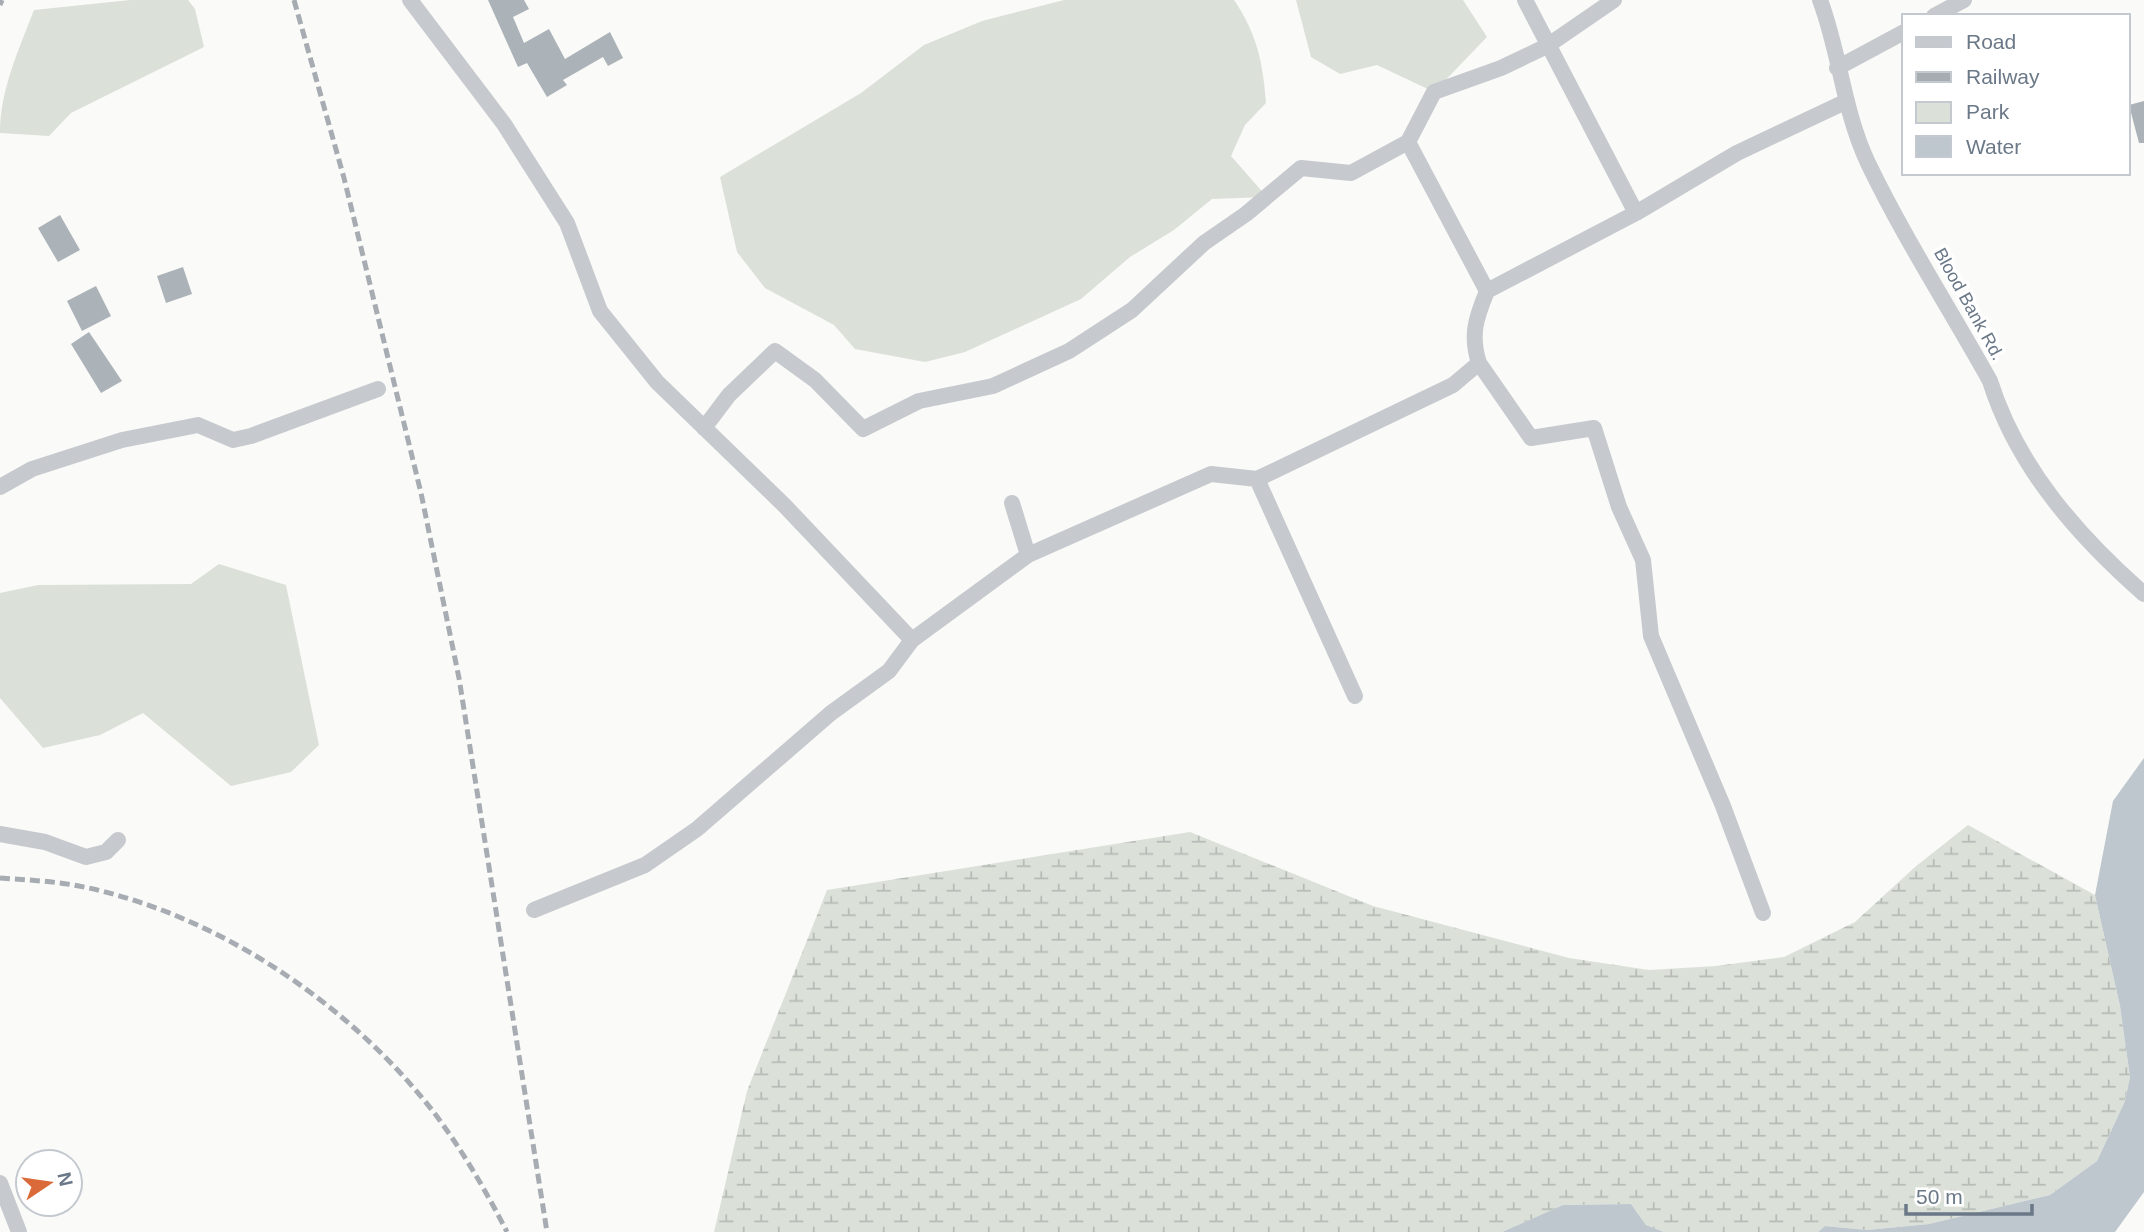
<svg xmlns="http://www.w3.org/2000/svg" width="2144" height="1232" font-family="Arial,sans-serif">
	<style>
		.green { fill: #dbe1d9 }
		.wetland { fill: url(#wetland-marsh) }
		.water { fill: #bec7cd }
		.building { fill: #abb2b8 }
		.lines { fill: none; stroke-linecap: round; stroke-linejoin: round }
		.minor { stroke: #c6c9cd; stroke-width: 16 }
		.rail { stroke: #a7acb2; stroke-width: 5; stroke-dasharray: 10 5; stroke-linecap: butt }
		.labels { text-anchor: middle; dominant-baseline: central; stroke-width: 7; stroke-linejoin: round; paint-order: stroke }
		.street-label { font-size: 18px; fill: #6b7887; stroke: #fff }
	</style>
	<defs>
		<pattern id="wetland-marsh" width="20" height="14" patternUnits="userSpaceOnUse" patternTransform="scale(1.75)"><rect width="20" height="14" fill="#dbe1d9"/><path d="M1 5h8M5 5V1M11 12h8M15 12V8" fill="none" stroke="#b6bbb6"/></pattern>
	</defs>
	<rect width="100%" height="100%" fill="#fafaf8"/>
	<path class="green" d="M130,0H188L195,9L204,47L71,113L49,136L0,133C0,90 19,49 34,10Z
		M1064,0H1234C1257,34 1263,62 1266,103L1245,125L1231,156L1267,197L1212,199L1174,230L1130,257L1081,299L965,352L925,362L855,349L834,325L765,288L737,252L720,177L861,93L924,45L982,21Z
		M1296,0H1463L1487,37L1434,92L1377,65L1340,74L1311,57Z
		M219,564L286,585L319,745L291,772L231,786L143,713L100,735L43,748L0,698V593L38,585L191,584Z"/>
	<path class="wetland" d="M1968,825L2095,895L2120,1006L2130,1077L2125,1101L2097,1161L2050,1195L1929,1224L1867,1230L1825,1226L1818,1232H1664L1646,1225L1631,1204L1563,1205L1502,1232H714L747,1091L827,890L1190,832L1373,906L1569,958L1649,970L1716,966L1784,957L1855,922L1915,867Z"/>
	<path class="water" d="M2144,758V1192L2115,1232H1818L1825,1226L1867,1230L1929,1224L2050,1195L2097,1161L2125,1101L2130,1077L2120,1006L2095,895L2113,801Z
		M1631,1204L1646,1225L1664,1232H1502L1563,1205Z"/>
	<path class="building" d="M488,0H524L529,9L513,17L524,43L549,29L565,59L610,32L623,58L608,66L603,57L563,80L567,85L547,97L527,63L518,67Z
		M2144,101V143H2139L2129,105Z
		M60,215L80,250L58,262L38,228Z
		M183,267L192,294L166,303L157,276Z
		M96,286L111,316L82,331L67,301Z
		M89,332L122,381L101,393L71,344Z"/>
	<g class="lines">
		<path class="minor" d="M410,0L504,124L567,223L600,311L657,382L785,506L912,640L1028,555L1211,474L1257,479L1453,385L1479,363L1531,438L1594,428L1619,507L1643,560L1651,636L1723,806L1763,913
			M1525,0L1636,213
			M1820,0C1840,53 1843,110 1868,163C1904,238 1950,309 1990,381C2017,467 2078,536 2144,594
			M1934,16L1964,0
			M1837,68L1904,32
			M1408,142L1487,291
			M1479,363C1470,335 1476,318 1487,291L1636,213L1737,153L1845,102
			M704,428L729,395L775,351L815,380L863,429L919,401L993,386L1069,351L1132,310L1204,243L1246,214L1301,168L1351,173L1408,142L1434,92L1501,68L1547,46L1614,0
			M1257,479L1355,696
			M0,487L32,469L122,440L198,425L233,440L251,436L378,389
			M1012,503L1028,555
			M0,834L45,842L86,857L106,852L118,840
			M534,910L645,865L697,829L831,713L889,671L912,640
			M0,1183L19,1232"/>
		<path class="rail" d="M294,0L344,178L421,493L459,678L547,1232
			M0,5L2,0
			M0,878C26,880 53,881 79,886C215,913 347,1002 432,1110C461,1148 485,1189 507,1232"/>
	</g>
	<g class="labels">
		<g class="street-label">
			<text transform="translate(1969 304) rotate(61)">Blood Bank Rd.</text>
		</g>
	</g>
	<rect x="1902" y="14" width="228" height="161" fill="#ffffff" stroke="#c4c9cf" stroke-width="2"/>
	<rect x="1916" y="37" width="35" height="10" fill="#c6c9cd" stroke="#c4c9cf" stroke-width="2"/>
	<text x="1966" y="49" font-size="21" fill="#6b7887">Road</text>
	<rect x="1916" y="72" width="35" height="10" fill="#a7acb2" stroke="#c4c9cf" stroke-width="2"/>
	<text x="1966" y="84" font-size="21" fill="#6b7887">Railway</text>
	<rect x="1916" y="102" width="35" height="21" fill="#dbe1d9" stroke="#c4c9cf" stroke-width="2"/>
	<text x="1966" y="119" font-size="21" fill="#6b7887">Park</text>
	<rect x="1916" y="136" width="35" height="21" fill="#bec7cd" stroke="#c4c9cf" stroke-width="2"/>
	<text x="1966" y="154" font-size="21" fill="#6b7887">Water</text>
	<g transform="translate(49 1183) rotate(77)"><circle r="33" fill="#ffffff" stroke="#c4c9cf" stroke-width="2"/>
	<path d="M0-5L12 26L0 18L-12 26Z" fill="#da6a38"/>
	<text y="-10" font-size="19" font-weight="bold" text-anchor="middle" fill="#6b7887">N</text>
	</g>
	<path d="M1906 1204v10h126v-10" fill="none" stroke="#6b7887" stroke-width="3.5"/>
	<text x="1916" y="1204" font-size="21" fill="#6b7887" stroke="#ffffff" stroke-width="5" paint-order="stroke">50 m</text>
</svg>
